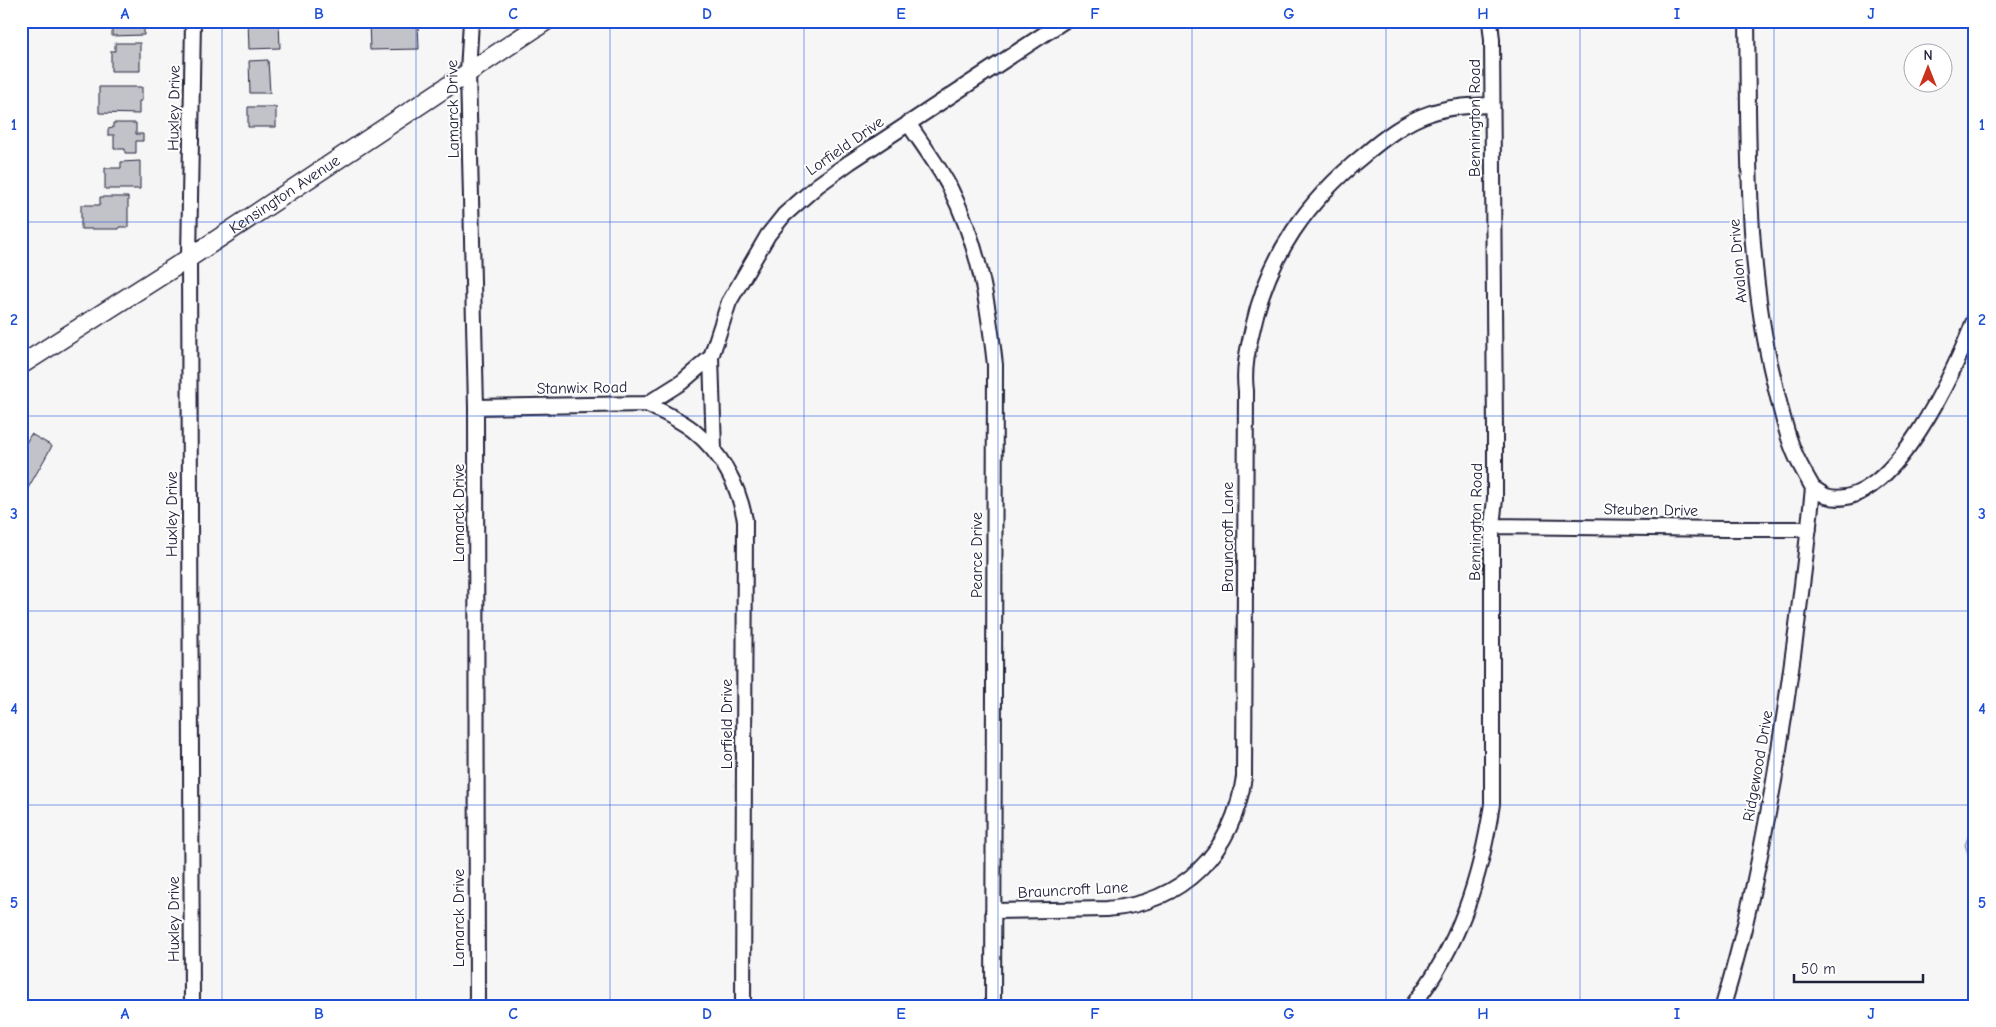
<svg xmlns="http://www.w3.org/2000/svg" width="1996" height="1027" font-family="'Comic Neue',sans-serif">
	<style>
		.green { fill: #d7d7db; stroke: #7c7c8b }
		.building { fill: #c2c2c9; stroke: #22223b }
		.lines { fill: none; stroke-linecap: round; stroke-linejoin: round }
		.minor-casing { stroke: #22223b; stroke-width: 18 }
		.tertiary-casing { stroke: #22223b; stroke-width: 21 }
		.minor { stroke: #fff; stroke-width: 14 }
		.tertiary { stroke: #fff; stroke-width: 18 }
		.grid { fill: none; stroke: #1d4ed8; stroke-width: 1; stroke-opacity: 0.55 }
		.labels { text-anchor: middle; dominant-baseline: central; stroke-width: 4; stroke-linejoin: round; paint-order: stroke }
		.street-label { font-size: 16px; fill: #22223b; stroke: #fff }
		.neatline { fill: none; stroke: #1d4ed8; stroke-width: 2 }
		.grid-label { font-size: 16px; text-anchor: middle; font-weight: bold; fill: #1d4ed8 }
	</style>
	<rect width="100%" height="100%" fill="#f6f6f7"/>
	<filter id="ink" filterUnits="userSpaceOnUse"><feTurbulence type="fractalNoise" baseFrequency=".02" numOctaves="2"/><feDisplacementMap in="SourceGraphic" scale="10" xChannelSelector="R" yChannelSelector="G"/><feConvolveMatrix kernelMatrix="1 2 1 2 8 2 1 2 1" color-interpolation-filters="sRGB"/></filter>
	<g filter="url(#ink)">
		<path class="green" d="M1975,818V873L1965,845Z"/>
		<path class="building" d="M107,21H144V35L112,36V29H108Z
			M248,21H279L280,48L249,49Z
			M369,21H418L419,49L370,50Z
			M115,43H140V71H111V51H115Z
			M268,60L270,93H250L249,61Z
			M99,87H142V101H139V114L99,113Z
			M248,107H276V127H248Z
			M113,123H136V134H143V141H136V153H125V149H114V135H108V129L113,128Z
			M140,161V189H105V168H121V162Z
			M100,197H128V227H119V229H81V205H100Z
			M31,434L52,446L23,497L21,496V452Z"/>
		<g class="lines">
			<g class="minor-casing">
				<path id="minor" d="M471,21L468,72L476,407L477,1006
					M1747,21C1749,142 1745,263 1774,381C1780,405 1785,432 1795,454C1800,466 1807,477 1813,488
					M908,123C922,144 938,165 950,188C979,245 988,302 995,365L993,1006
					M711,357L714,450
					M647,404C662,412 681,420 694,431C723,455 738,484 745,520L743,1006
					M476,407L647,404L682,382L711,357L729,302L768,235L784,215L818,185L850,162L1064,21
					M1813,488C1817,490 1822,494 1826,496C1891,516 1958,364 1975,318
					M1492,526L1726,529H1809
					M993,911L1107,909C1183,903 1233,852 1244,777L1246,391C1243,369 1248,348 1253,327C1269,255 1307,201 1364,155C1384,138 1406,121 1431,113C1451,106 1471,106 1492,105
					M192,1006L189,258L193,21
					M1412,1006C1459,947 1481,877 1492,804V526L1495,499V432L1492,40L1490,21
					M1723,1006C1746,930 1760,858 1774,781C1790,684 1803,586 1813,488"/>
			</g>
			<g class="tertiary-casing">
				<g id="tertiary">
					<path id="s1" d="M21,365L189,258L546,21"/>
				</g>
			</g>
			<use href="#minor" class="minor"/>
			<use href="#tertiary" class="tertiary"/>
		</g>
	</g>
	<path class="grid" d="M222,21V1006M416,21V1006M610,21V1006M804,21V1006M998,21V1006M1192,21V1006M1386,21V1006M1580,21V1006M1774,21V1006M21,222H1975M21,416H1975M21,611H1975M21,805H1975"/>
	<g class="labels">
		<g class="street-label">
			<text transform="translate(174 108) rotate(-89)">Huxley Drive</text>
			<text transform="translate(453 109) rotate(-91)">Lamarck Drive</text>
			<text transform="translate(1475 118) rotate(-90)">Bennington Road</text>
			<text transform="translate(845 146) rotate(-35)">Lorfield Drive</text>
			<text stroke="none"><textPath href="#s1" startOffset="314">Kensington Avenue</textPath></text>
			<text transform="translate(1738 261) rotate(-95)">Avalon Drive</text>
			<text transform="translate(582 388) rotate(-1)">Stanwix Road</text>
			<text transform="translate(1651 510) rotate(1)">Steuben Drive</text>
			<text transform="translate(459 513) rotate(-90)">Lamarck Drive</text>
			<text transform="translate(172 514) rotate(-90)">Huxley Drive</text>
			<text transform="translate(1476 522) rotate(-89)">Bennington Road</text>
			<text transform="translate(1228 537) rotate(-90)">Brauncroft Lane</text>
			<text transform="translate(977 555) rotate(-90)">Pearce Drive</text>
			<text transform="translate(727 724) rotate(-90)">Lorfield Drive</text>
			<text transform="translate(1758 766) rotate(-80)">Ridgewood Drive</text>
			<text transform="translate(1073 890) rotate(-3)">Brauncroft Lane</text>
			<text transform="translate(459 918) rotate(-90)">Lamarck Drive</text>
			<text transform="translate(174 919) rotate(-90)">Huxley Drive</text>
		</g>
	</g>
	<rect width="1996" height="1027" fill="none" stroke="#fff" stroke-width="55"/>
	<g transform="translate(1928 68)"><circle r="24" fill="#ffffff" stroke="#a7a7b1"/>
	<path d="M0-4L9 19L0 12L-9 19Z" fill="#c8321e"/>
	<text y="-8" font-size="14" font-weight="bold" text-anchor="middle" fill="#22223b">N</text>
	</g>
	<path d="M1794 974v8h129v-8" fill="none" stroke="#22223b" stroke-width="2.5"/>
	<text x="1801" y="974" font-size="15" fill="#22223b" stroke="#ffffff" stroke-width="4" paint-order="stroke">50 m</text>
	<rect x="28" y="28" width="1940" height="972" class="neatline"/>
	<g class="grid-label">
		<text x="125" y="19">A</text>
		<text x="319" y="19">B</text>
		<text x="513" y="19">C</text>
		<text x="707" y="19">D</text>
		<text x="901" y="19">E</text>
		<text x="1095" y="19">F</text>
		<text x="1289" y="19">G</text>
		<text x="1483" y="19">H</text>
		<text x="1677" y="19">I</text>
		<text x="1871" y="19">J</text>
		<text x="14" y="130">1</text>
		<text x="1982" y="130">1</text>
		<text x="14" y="325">2</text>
		<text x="1982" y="325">2</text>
		<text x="14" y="519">3</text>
		<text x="1982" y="519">3</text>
		<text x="14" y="714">4</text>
		<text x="1982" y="714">4</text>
		<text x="14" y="908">5</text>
		<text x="1982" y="908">5</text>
		<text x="125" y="1019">A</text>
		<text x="319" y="1019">B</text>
		<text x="513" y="1019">C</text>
		<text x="707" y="1019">D</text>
		<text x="901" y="1019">E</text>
		<text x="1095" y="1019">F</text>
		<text x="1289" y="1019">G</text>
		<text x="1483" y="1019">H</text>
		<text x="1677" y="1019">I</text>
		<text x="1871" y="1019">J</text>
	</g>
</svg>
